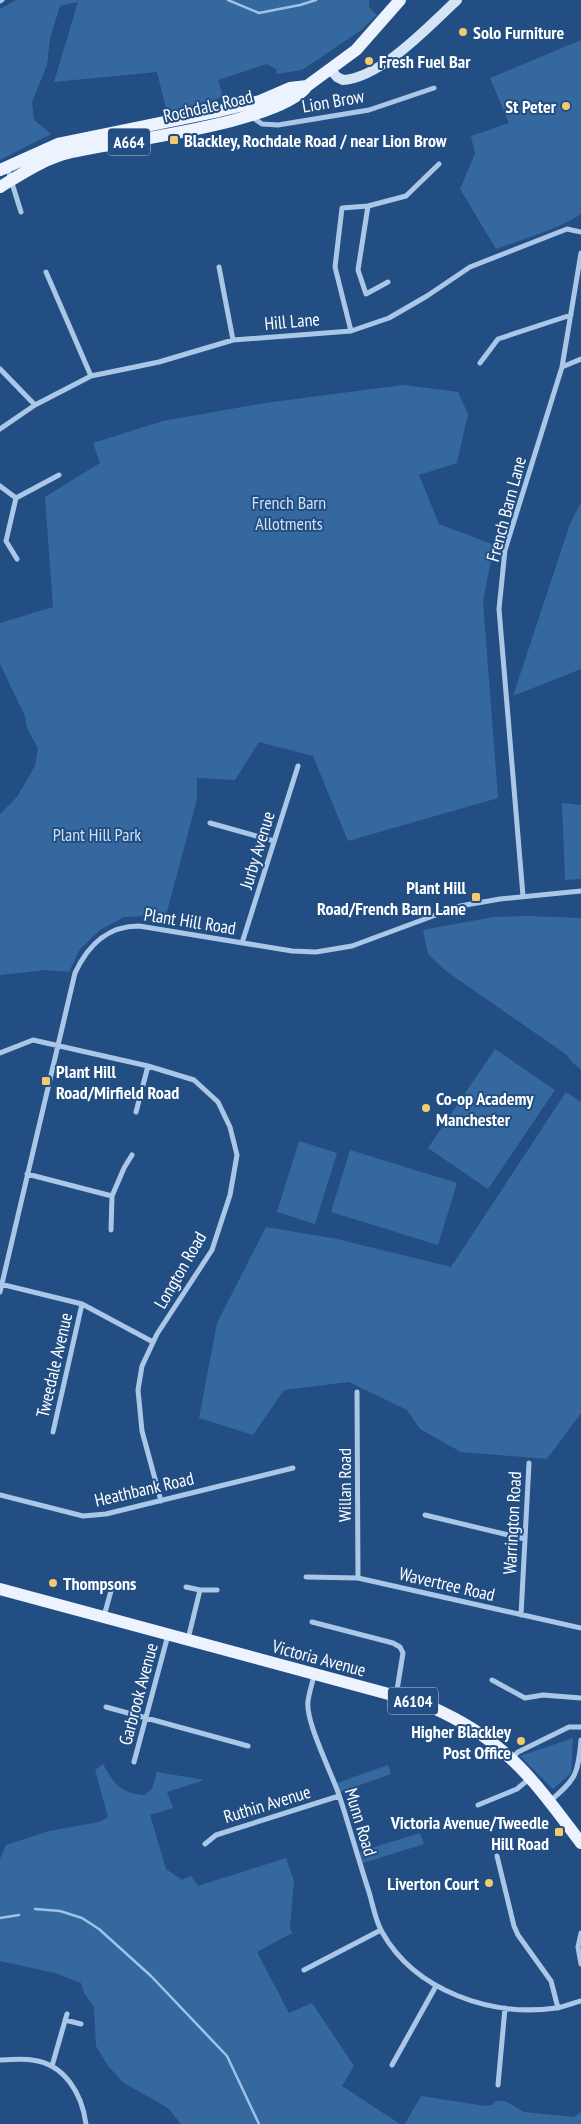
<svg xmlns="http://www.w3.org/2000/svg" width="581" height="2124" font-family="'PT Sans Narrow',sans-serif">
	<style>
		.green { fill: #3668a0 }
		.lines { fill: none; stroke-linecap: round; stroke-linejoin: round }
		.stream { stroke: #9ec2e9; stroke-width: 2.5 }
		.street { stroke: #aac7e8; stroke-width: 5 }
		.secondary { stroke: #d4e4f7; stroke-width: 10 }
		.primary { stroke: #edf3fe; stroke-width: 12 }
		.poi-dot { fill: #f4cb6c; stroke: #224e83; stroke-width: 2 }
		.labels { text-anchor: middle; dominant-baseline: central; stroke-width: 4; stroke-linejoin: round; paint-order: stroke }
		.shield { fill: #224e83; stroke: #bdcada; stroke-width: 1 }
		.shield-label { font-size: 16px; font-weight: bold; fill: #fff }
		.poi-label { font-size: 18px; font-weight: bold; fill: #fff; stroke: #224e83; text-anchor: start }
		.street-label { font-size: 18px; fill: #fff; stroke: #224e83 }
		.park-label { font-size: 18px; fill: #cee1f6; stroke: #224e83 }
	</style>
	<rect width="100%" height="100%" fill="#224e83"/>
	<path class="green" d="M16,0H369V7L377,15L360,31L302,70L277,74L276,69L267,64L218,80L223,97L167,112L157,72L54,82L78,2L60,6L50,38L47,65L32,102L34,120L51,134L0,160V9Z
		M581,40V213C573,224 512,243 496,249L460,189L475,154L471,136L509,123L490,78Z
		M403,385L458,392L468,414L457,463L419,475L439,524L494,545L483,601L498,798L348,841L313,756L259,742L235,780L197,778V799L165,919L148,916L124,917L100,930L80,949L69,972L46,970L0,975V814L17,797L35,766L38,748L27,728L25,716L0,664V623L53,607L45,497L100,463L93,443L163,421L265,403Z
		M581,502V669L513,696L570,524Z
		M562,803L581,805V879L565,880Z
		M526,916L581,918V1070L572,1062L567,1055L446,971L428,954L423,930L493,917Z
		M495,1049L555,1090L488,1189L428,1148Z
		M566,1092L581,1102V1413L547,1459L461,1452L420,1429L407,1410L349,1382L284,1390L253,1435L199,1418L217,1323L266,1227L337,1239L451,1267Z
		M299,1141L337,1153L315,1224L277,1212Z
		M350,1150L457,1183L438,1245L331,1212Z
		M573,1738L571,1773L553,1789L520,1756Z
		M103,1764C114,1784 120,1793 144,1795L152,1789L157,1772L204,1780L167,1792L173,1808L150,1815L166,1869L182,1880L191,1876L198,1886L286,1858L294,1881L290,1928L292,1933L257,1952L289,2013L312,2003L354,2066L342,2086L400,2124H181L168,2108L124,2083L108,2066L96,2046L94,2007L84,1993L81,1983L55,1973L0,1961V1859L6,1845L49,1831L99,1822L108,1817L95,1770Z
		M388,1765L391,1774L340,1792L337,1783Z
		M420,1833L424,1844L363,1863L359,1852Z
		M421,2096L485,2106L492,2105L496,2101H505L524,2112L574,2117L581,2112V2124H405Z"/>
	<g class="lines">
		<path class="stream" d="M228,0L259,13L300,5L316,0
			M35,1909L60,1911L82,1918L99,1929L151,1976L227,2056L259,2124
			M0,1918L19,1915"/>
		<path class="street" d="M0,1L2,0
			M252,117L262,124L278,125L369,110L434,88
			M7,167L21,212
			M368,206L358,270L366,294L388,282
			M219,267L233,340
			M46,272L91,376
			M351,331L335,267L342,208L368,206L406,196L439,164
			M480,363L498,339L571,315
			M562,367L581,359
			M0,369L35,405
			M0,429L35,405L91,376L159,362L233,340L351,331L389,318L427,296L470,267L567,229L581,232
			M0,486L16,498L6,541L17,559
			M16,498L59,475
			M210,823L274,841
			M523,896L499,609L505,550L562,367L581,253
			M242,943L298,766
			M0,1053L33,1040L148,1066L194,1080L218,1102L230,1127L237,1155L230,1195L212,1250L157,1334L142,1366L138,1390L142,1431L161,1501
			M136,1112L148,1066
			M27,1174L112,1196L124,1168L132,1155
			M111,1230L112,1196
			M0,1284L82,1304L153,1342
			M0,1292L75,973C88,945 107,926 139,926L292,951L316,952L352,946L460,906L500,899L581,891
			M357,1392L358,1578
			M53,1432L82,1304
			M0,1495L83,1516L106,1514L293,1468
			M425,1515L525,1539
			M306,1577L358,1578L581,1628
			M186,1587L200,1590H217
			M521,1615L529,1463
			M104,1616L111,1591
			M312,1622L393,1643L400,1647L403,1653L396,1696
			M188,1639L200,1590
			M314,1676C312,1684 309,1693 308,1701C305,1722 333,1775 340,1798C350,1829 359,1861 369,1892C373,1905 375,1920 382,1932C415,1991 491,2017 556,2008C564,2007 573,2003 581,2001
			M492,1680L525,1698L543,1695L581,1698
			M106,1707L248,1746
			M512,1758L518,1752L569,1727H581
			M134,1762L168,1635
			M549,1802C576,1779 578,1775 581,1740
			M478,1805L517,1789L529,1779
			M205,1844L216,1835L339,1796
			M497,1856L514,1926L518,1935L551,1981L558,2008
			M581,1933L578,1947L581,1964
			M304,1970L381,1930
			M65,2020L81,2024
			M0,2060C10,2060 22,2058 32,2060C65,2064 82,2094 86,2124
			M392,2065L436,1986
			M52,2066L67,2014
			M498,2085L505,2008"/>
		<path class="secondary" d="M330,69L337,77L343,80C381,78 430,25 457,0"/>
		<path class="primary" d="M0,170L58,144L219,111L260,101L290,88L307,86
			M0,187C23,173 45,158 72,152C120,141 281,123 307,86L356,50L400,0
			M0,1589L422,1703C448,1714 473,1727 495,1745C529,1771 555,1809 581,1843"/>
	</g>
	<g class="poi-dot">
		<circle cx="463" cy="32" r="5"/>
		<circle cx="369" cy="61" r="5"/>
		<circle cx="566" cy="106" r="5"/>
		<rect x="169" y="135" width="10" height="10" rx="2.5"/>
		<rect x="471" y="892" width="10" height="10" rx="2.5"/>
		<rect x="41" y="1076" width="10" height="10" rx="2.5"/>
		<circle cx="426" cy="1108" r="5"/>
		<circle cx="53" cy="1583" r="5"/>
		<circle cx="521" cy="1741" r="5"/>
		<rect x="554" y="1827" width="10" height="10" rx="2.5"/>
		<circle cx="489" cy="1883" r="5"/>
	</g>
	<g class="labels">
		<g class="shield">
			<rect x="108" y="128.5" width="42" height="27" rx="4"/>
			<rect x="388" y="1687.5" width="50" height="27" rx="4"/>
		</g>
		<g class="shield-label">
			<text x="129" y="142">A664</text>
			<text x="413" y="1701">A6104</text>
		</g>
		<g class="poi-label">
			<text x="473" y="32">Solo Furniture</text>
			<text x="379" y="61">Fresh Fuel Bar</text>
			<text x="556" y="106" text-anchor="end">St Peter</text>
			<text x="184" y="140">Blackley, Rochdale Road / near Lion Brow</text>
			<text x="466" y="887" text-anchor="end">Plant Hill<tspan x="466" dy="21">Road/French Barn Lane</tspan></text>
			<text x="56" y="1071">Plant Hill<tspan x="56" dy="21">Road/Mirfield Road</tspan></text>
			<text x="436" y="1098">Co-op Academy<tspan x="436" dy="21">Manchester</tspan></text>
			<text x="63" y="1583">Thompsons</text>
			<text x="511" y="1731" text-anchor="end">Higher Blackley<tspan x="511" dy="21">Post Office</tspan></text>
			<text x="549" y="1822" text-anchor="end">Victoria Avenue/Tweedle<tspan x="549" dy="21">Hill Road</tspan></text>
			<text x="479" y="1883" text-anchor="end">Liverton Court</text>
		</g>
		<g class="street-label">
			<text transform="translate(333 101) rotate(-10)">Lion Brow</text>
			<text transform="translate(208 106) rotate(-13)">Rochdale Road</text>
			<text transform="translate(292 321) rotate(-5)">Hill Lane</text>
			<text transform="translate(506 509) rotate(-75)">French Barn Lane</text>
			<text transform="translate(257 850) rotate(-73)">Jurby Avenue</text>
			<text transform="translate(190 921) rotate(9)">Plant Hill Road</text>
			<text transform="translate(180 1270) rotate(-60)">Longton Road</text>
			<text transform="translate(54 1365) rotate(-77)">Tweedale Avenue</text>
			<text transform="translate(344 1485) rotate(-90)">Willan Road</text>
			<text transform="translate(144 1489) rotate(-13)">Heathbank Road</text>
			<text transform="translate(512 1523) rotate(-87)">Warrington Road</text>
			<text transform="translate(447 1584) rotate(13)">Wavertree Road</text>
			<text transform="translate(319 1658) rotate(15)">Victoria Avenue</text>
			<text transform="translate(138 1694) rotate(-75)">Garbrook Avenue</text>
			<text transform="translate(267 1804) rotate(-17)">Ruthin Avenue</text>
			<text transform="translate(361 1822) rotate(73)">Munn Road</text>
		</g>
		<g class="park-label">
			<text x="289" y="502">French Barn<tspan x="289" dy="21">Allotments</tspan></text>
			<text x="97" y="834">Plant Hill Park</text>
		</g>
	</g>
</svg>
